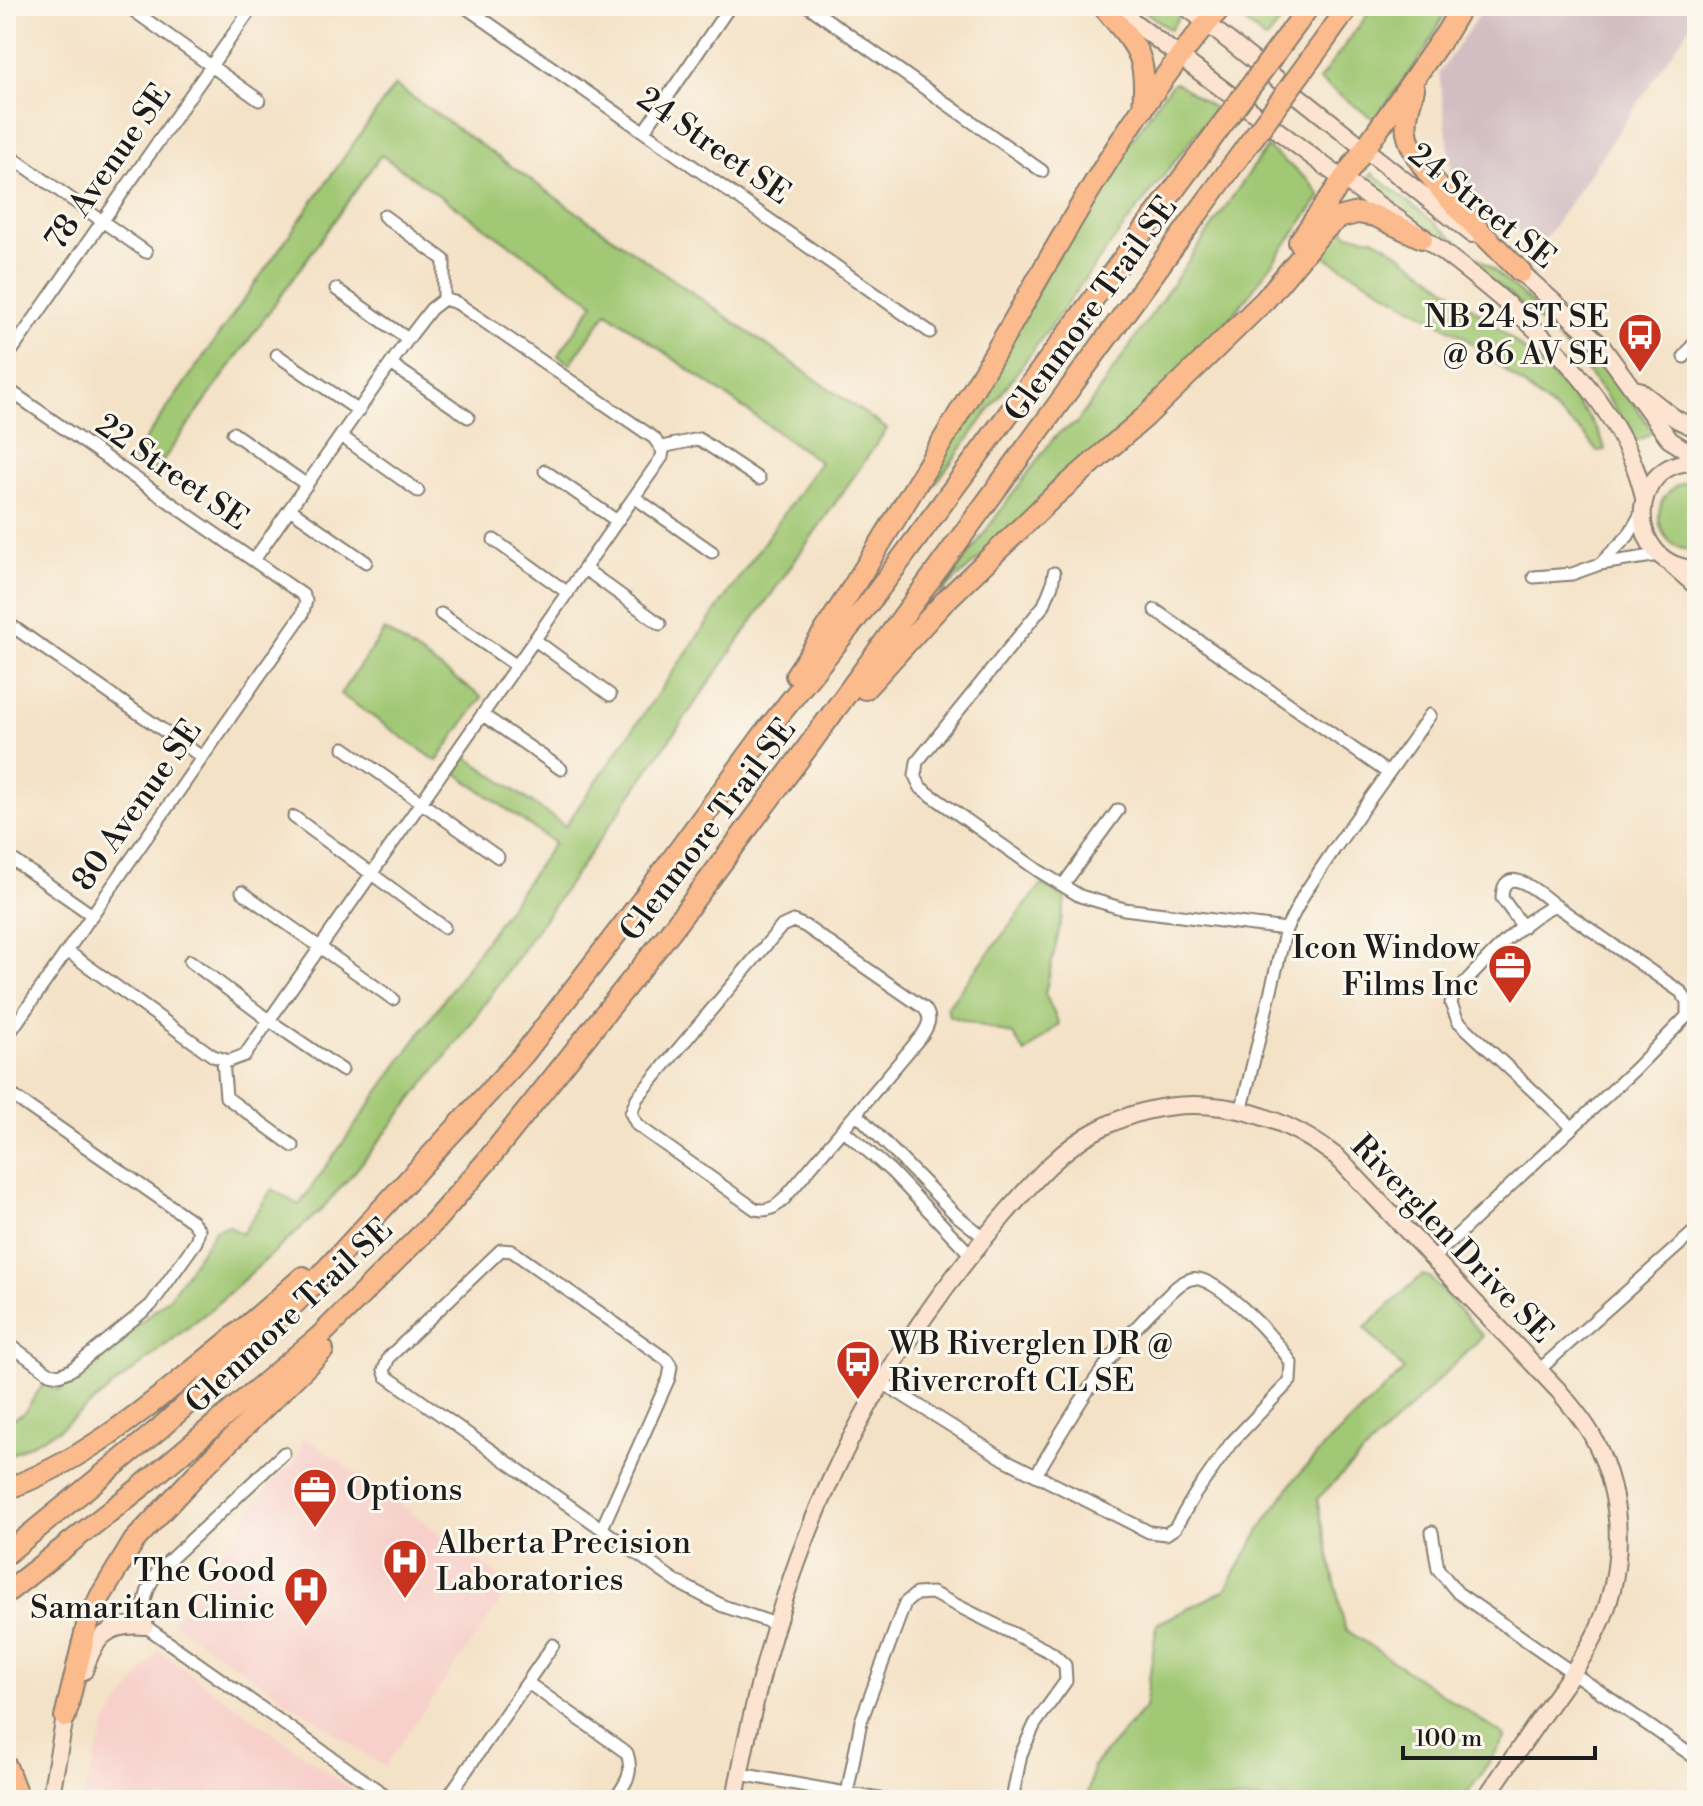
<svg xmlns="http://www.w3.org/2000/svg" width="1703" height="1806" font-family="'Libre Bodoni',serif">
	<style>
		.built { fill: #f7d0cb }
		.industrial { fill: #d2bec2 }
		.green { fill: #a1c874; stroke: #5e7248; stroke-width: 2 }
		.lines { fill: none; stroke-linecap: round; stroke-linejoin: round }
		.street-casing { stroke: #887f72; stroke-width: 15 }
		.secondary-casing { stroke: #887f72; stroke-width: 20 }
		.highway-casing { stroke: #887f72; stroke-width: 24 }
		.street { stroke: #fff; stroke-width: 11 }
		.secondary { stroke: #fde4d1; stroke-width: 16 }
		.highway { stroke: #fbbb8c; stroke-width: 20 }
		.highway-bridge-casing { stroke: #887f72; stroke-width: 24; stroke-linecap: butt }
		.highway-bridge { stroke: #fbbb8c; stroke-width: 20 }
		.labels { text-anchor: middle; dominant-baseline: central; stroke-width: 6; stroke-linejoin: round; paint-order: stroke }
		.street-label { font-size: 32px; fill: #1c1c1c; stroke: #fbf7ec }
		.poi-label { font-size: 32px; fill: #1c1c1c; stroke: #fbf7ec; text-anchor: end }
	</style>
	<rect width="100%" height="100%" fill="#fbf7ec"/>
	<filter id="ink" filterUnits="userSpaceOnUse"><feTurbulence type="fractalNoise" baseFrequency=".0125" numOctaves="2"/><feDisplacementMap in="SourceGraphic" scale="16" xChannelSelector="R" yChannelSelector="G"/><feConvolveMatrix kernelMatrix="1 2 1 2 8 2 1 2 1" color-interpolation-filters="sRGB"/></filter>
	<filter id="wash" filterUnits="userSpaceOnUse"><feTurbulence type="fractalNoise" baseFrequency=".006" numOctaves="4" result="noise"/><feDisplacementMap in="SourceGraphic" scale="32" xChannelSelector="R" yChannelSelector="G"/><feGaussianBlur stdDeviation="1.8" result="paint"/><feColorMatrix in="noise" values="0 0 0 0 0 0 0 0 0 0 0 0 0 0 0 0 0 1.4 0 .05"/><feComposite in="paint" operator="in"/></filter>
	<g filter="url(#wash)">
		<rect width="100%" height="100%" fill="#f4e2c7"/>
		<path class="built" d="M305,1437L512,1585L384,1767L172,1622L275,1478L293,1465Z
			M158,1650L366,1800H82L106,1724Z"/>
		<path class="industrial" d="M1485,6H1697V16L1539,248L1453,182L1439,73Z"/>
		<path class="green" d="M1138,6H1169L1181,14L1170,30Z
			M1232,6H1293L1266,40L1231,10Z
			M1374,6H1449L1426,49L1375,120L1319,80Z
			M1173,83H1177L1215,109L1104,253L909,520L904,516L1080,218L1160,98Z
			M395,85L887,429L465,1032L357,1169L320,1211L210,1310L58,1430L6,1457V1422L23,1414L44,1383L59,1391L170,1297L215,1230L228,1225L242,1234L272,1189L299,1205L554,843L456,773L467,757L565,826L820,462L607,312L570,364L558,356L594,303L381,155L154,473L132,458Z
			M1267,147L1309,181L1321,196L1246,299L1191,364L938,596L1053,439L1060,432L1076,424Z
			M1372,173L1491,268L1596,359L1622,386L1653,432L1635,442C1575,329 1463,259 1364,184Z
			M1342,227L1348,234L1373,238L1388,246C1439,280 1594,393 1605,450L1597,451L1584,434L1465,338L1313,250Z
			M1697,481V551C1647,552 1646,481 1697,481Z
			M385,630L482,697L437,761L340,694Z
			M1042,884L1066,899L1045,994L1059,1024L1025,1053L1013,1035L949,1016L947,1007Z
			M1422,1275L1429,1277L1483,1336L1317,1499L1345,1629L1506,1737L1463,1800H1087L1093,1766L1145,1708L1157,1624L1225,1590L1266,1520L1294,1480L1324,1447L1404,1370L1365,1328Z"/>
	</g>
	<g filter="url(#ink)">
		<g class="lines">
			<g class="street-casing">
				<path id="street" d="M127,6L259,100
					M464,6L930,332
					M808,6L1042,171
					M644,131L730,6
					M6,153L146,252
					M384,216L444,260V299
					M336,289L408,339
					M277,355L359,411
					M1684,357L1697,339
					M6,359L253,6
					M391,364L468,417
					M6,388L303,595L306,601L302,615L6,1038
					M233,433L307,485
					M341,436L418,491
					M662,447L699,439L759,479
					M545,471L617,521
					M634,497L712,552
					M290,509L366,562
					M494,540L568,593
					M1600,564L1628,536L1642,512
					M585,569L660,624
					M1054,573L1052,585L1044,605L917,762L915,776L921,788L1039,871L1080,896L1124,909L1286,929
					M1534,577L1572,574L1600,564L1659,555
					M1155,610L1388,773
					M441,614L517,666
					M6,622L202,757
					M535,640L610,695
					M483,715L561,769
					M344,748L498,857
					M294,817L444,927
					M6,855L92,915
					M1063,885L1118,810
					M242,892L393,999
					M793,921L805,926L924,1008C932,1017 929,1024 923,1034L784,1199C775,1208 767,1212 755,1209L637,1125L631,1113L637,1098L782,926Z
					M1523,927L1502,898C1503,859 1542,895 1555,905
					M67,951L213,1056L229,1061L245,1055L662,457L663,451L654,438L457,303L444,299L431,309L408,339L254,560
					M190,961L270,1021L342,1070
					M223,1061L226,1097L293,1146
					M6,1091L192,1221L199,1230L196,1242L151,1305L71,1370L59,1375L49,1373L6,1342
					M1242,1108L1286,929L1304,894L1335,848L1430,715
					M856,1113L955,1214L985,1238
					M842,1129L891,1171L971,1255
					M1433,1258L1634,1070L1687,1016V1001L1681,992L1555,905C1518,922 1482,965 1453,995L1451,1004L1458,1021L1572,1127
					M1539,1370L1697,1229
					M883,1383L1004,1459L1149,1532L1166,1534L1175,1528L1195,1494L1231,1443L1290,1381L1291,1363C1280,1342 1214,1272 1191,1279C1179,1282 1170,1294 1162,1301C1109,1351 1072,1413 1036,1475
					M284,1453L159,1570C146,1588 142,1604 145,1626L392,1800
					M602,1528L669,1378L671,1366L667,1360L512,1251L501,1250L389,1357L384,1370L386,1376L677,1582L723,1606L776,1624
					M1432,1532L1438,1569L1458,1593L1697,1759
					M528,1683L627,1753C634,1774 626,1783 614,1800
					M740,1774L885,1800
					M847,1794L861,1721L905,1603L916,1594L932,1593L1052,1653L1065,1665L1066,1681L1035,1724L1021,1754L1012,1800
					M446,1800L553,1645"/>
			</g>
			<g class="secondary-casing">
				<path id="secondary" d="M1113,6C1182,59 1252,111 1322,164C1432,246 1614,357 1644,498
					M1185,6L1472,234
					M1513,265L1600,344L1670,440L1697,457
					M1639,390L1676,419L1697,429
					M1697,462C1625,459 1624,568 1697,569
					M1673,566L1697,587
					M84,1671C95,1637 108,1622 145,1626
					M50,1800L65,1717L70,1707
					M735,1800C752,1698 780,1599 820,1504C865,1399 930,1300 1005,1214C1033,1182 1060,1149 1099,1129C1180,1087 1267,1103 1337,1157L1558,1390C1571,1406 1585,1421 1594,1439C1626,1502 1626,1577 1593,1639C1580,1664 1562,1687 1546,1710C1525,1740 1505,1770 1484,1800"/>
			</g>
			<g class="highway-casing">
				<path id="highway" d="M1103,6C1137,48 1148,53 1143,109
					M1298,22L1309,6
					M1324,41L1349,6
					M1414,89C1410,103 1405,117 1407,132C1412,171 1492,242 1521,272
					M1299,242L1446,33L1462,6
					M796,675C871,562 940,446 1009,329C1073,218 1136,102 1222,6
					M865,689L944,602L1053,497L1144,418L1265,300L1321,233L1338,218L1357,213L1375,216L1422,238
					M6,1489C69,1467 125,1425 177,1383C220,1349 262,1314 303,1277
					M6,1554L159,1429L249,1348L300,1298L524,1054L637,907L764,734L871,600L1207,145
					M6,1593L141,1487L319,1337L432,1224L486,1162L670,932L799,759L1233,165
					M65,1717L87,1625L100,1597L134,1541L202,1468L323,1350
					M6,1766L19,1800"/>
			</g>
			<use href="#street" class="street"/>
			<use href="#secondary" class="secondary"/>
			<use href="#highway" class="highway"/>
			<g class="highway-bridge-casing">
				<path id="highway-bridge" d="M1207,145L1298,22
					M1233,165L1324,41"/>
			</g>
			<use href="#highway-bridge" class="highway-bridge"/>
		</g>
	</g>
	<defs>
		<g id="bus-pin" transform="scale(2.3)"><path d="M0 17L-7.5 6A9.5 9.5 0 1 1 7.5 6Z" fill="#c8321e" stroke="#fbf7ec"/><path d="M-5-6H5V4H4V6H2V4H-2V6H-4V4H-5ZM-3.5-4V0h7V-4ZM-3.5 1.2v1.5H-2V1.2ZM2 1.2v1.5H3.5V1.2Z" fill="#fff"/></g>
		<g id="office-pin" transform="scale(2.3)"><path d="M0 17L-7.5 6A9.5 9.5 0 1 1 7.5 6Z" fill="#c8321e" stroke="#fbf7ec"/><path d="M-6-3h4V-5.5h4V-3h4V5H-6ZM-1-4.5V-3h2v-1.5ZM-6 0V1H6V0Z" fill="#fff"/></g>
		<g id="hospital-pin" transform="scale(2.3)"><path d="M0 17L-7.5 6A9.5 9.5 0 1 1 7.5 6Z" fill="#c8321e" stroke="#fbf7ec"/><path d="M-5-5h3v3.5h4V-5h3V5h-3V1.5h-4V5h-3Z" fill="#fff"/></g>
	</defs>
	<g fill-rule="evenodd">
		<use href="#bus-pin" x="1640" y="335"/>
		<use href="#office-pin" x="1510" y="966"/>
		<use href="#bus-pin" x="858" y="1362"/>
		<use href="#office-pin" x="315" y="1490"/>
		<use href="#hospital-pin" x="405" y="1561"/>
		<use href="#hospital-pin" x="306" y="1589"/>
	</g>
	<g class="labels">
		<g class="street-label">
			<text transform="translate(714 146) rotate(35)">24 Street SE</text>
			<text transform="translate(108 167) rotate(-55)">78 Avenue SE</text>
			<text transform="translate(1482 206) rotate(39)">24 Street SE</text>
			<text transform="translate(1091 309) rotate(-54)">Glenmore Trail SE</text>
			<text transform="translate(172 472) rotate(35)">22 Street SE</text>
			<text transform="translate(137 805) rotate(-55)">80 Avenue SE</text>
			<text transform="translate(708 830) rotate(-53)">Glenmore Trail SE</text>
			<text transform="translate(1452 1239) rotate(46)">Riverglen Drive SE</text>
			<text transform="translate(289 1316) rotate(-43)">Glenmore Trail SE</text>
		</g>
		<g class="poi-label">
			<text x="1609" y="317">NB 24 ST SE<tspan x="1609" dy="37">@ 86 AV SE</tspan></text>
			<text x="1479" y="948">Icon Window<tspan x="1479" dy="37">Films Inc</tspan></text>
			<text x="889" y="1344" text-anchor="start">WB Riverglen DR @<tspan x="889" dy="37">Rivercroft CL SE</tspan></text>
			<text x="346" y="1490" text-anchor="start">Options</text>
			<text x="436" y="1543" text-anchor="start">Alberta Precision<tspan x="436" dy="37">Laboratories</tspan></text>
			<text x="275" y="1571">The Good<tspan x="275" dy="37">Samaritan Clinic</tspan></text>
		</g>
	</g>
	<rect width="1703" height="1806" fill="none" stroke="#fbf7ec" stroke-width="32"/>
	<path d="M1403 1746v12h192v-12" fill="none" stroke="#1c1c1c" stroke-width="4"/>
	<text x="1415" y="1746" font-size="24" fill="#1c1c1c" stroke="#fbf7ec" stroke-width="6" paint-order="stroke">100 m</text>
</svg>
